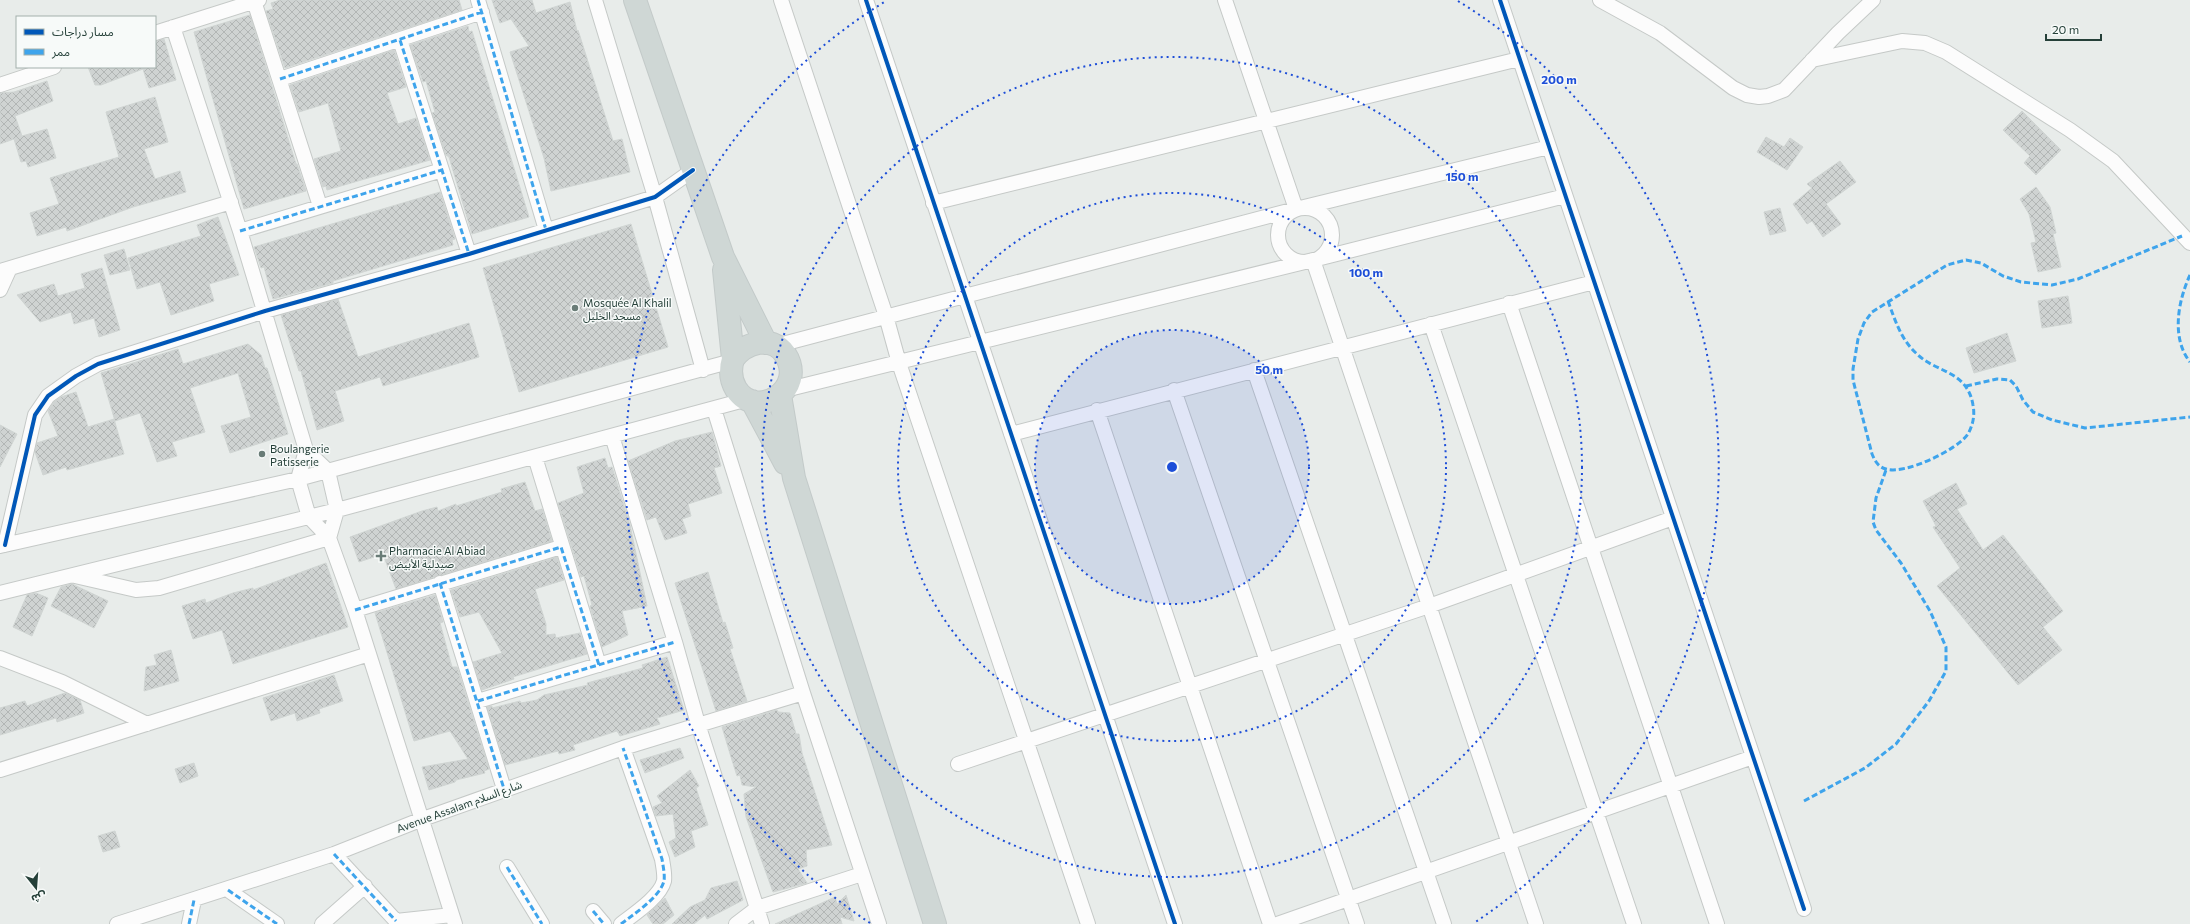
<svg xmlns="http://www.w3.org/2000/svg" width="2190" height="924" font-family="Commissioner,'Noto Sans Arabic',sans-serif">
	<style>
		.building { fill: url(#building-cross-hatch); stroke: #d0d5d3 }
		.lines { fill: none; stroke-linecap: round; stroke-linejoin: round }
		.street-casing { stroke: #c5c9c7; stroke-width: 16 }
		.primary-casing { stroke: #c3cac9; stroke-width: 24 }
		.street { stroke: #fcfcfc; stroke-width: 14 }
		.primary { stroke: #cfd7d5; stroke-width: 22 }
		.quiet { stroke: #3ea4ec; stroke-width: 3; stroke-dasharray: 6 3; stroke-linecap: butt }
		.cycleway-casing { stroke: #f7faf9; stroke-width: 6 }
		.cycleway { stroke: #0057b8; stroke-width: 4 }
		.ring { fill: none; stroke: #1d4ed8; stroke-width: 2; stroke-dasharray: 2 4 }
		.poi-dot { fill: #697c77; stroke: #f7faf9; stroke-width: 1.5 }
		.labels { text-anchor: middle; dominant-baseline: central; stroke-width: 3; stroke-linejoin: round; paint-order: stroke }
		.poi-label { font-size: 11px; fill: #254039; stroke: #f7faf9; text-anchor: start }
		.street-label { font-size: 11px; fill: #254039; stroke: #f7faf9 }
		.centre { fill: #1d4ed8; stroke: #f7faf9; stroke-width: 2 }
		.ring-label { font-size: 12px; text-anchor: middle; font-weight: bold; fill: #1d4ed8; stroke: #f7faf9; stroke-width: 3; stroke-linejoin: round; paint-order: stroke }
	</style>
	<defs>
		<pattern id="building-cross-hatch" width="8" height="8" patternUnits="userSpaceOnUse"><rect width="8" height="8" fill="#cfd3d2"/><path d="M0 0l8 8M0 8l8-8" fill="none" stroke="#b2b6b5"/></pattern>
	</defs>
	<rect width="100%" height="100%" fill="#e8ecea"/>
	<path class="building" d="M280,0H459L462,10L285,68L266,11L273,9L271,3Z
		M492,0H532L536,13L570,2L577,31L578,30L613,141L622,139L630,172L551,191L544,158L510,52L529,46L511,19L500,23Z
		M250,15L296,164H297L306,191L244,209L194,32Z
		M468,26L469,32L472,31L529,217L472,234L449,157L446,155L432,113L435,112L426,81L423,82L410,45Z
		M164,39L176,80L149,88L143,69L101,85H95L88,67H155V41Z
		M394,50L406,87L387,93L398,124L416,118L430,160L327,190L326,186L323,187L314,159L341,151L328,103L299,112L290,85Z
		M47,81L53,101L15,116L22,136L47,129L56,158L28,167L26,161L21,162L14,139L0,144V93L14,92Z
		M155,97L168,142L144,149L155,179L180,171L186,192L133,207L67,231L66,227L37,236L30,213L59,204L50,178L119,157L106,112Z
		M2022,111L2061,150L2036,175L2024,163L2030,156L2003,130Z
		M1766,137L1784,147L1790,138L1803,147L1787,170L1757,152Z
		M1840,161L1856,182L1826,204L1841,224L1823,237L1812,221L1807,224L1793,204L1812,188L1807,184Z
		M2036,187L2050,207L2056,233L2053,234L2061,267L2038,272L2031,243L2036,242L2029,214L2020,199Z
		M440,192L455,239L452,240L453,245L333,281V283L273,299L264,267L261,268L254,247Z
		M1780,208L1786,231L1770,235L1764,212Z
		M218,217L239,275L209,284L214,301L171,315L160,282L137,289L128,258L201,236L197,225Z
		M631,224L668,347L519,392L483,268Z
		M124,249L130,270L110,275L104,255Z
		M102,268L120,330L99,337L94,318L74,324L71,312L40,322L17,295L54,284L58,296L85,288L81,274Z
		M2068,296L2072,323L2042,328L2038,301Z
		M338,299L358,357L469,323L479,357L383,386L380,377L335,391L344,421L317,430L301,371H299L281,315Z
		M2007,333L2016,361L1974,373L1966,348Z
		M248,344L261,355L265,368H267L288,434L230,453L221,426L251,417L238,373L190,388L205,432L172,442L177,456L157,462L140,413L115,421L101,373L178,349L183,364Z
		M76,392L88,427L114,419L124,454L67,470L66,467L43,475L35,452L37,443L58,436L48,411L54,402L61,397Z
		M0,425L17,434L0,467Z
		M712,432L721,466L714,468L722,493L688,504L691,516L682,519L687,533L665,540L656,517L647,520L628,461L675,441Z
		M605,458L608,468L612,467L630,525L647,606L622,611L628,635L602,647L590,606L592,605L584,576L581,577L558,503L584,493L577,467Z
		M525,482L535,511L542,509L552,541L396,589L383,554L359,562L350,537L422,511L437,507L438,511L456,504V506L502,492L501,489Z
		M1956,483L1967,504L1957,509L1983,550L2003,535L2063,611L2043,627L2062,650L2018,685L1937,586L1960,568L1933,527L1936,526L1923,501Z
		M557,557L564,580L535,589L546,624V635L555,634L556,638L580,633L587,654L513,677L514,679L482,690L473,662L502,653L479,612L460,617L451,590Z
		M326,563L348,627L233,664L222,630L193,639L182,606L205,599L206,603L233,593L253,588V590Z
		M708,572L723,623L725,622L733,648L730,649L747,701L716,711L675,583Z
		M72,584L108,601L94,628L51,606L61,587Z
		M36,593L48,598L32,636L13,627L27,595Z
		M435,595L443,622L440,623L452,667H457L489,769L484,771L485,773L456,780L455,782L429,790L422,767L468,759L450,731L414,741L375,613Z
		M171,650L179,681L144,691L146,667L157,665L154,655Z
		M667,657L684,710L657,718L660,724L620,736L617,731L573,745L575,750L559,754L558,751L505,765L487,707L492,706V708L520,701L521,703L537,700L544,695L588,685L587,683L643,668L642,665Z
		M334,675L343,701L319,709L320,713L297,721L295,713L271,721L263,698Z
		M65,693L80,700L84,713L57,722L56,718L0,735V708L25,701L27,706Z
		M777,710L778,712L790,713L796,734H799L802,753L832,845L806,850L807,866L798,869L807,883L773,892L746,817L744,794L756,787L742,785L740,775L737,776L731,757L722,727Z
		M680,748L684,758L645,773L640,760Z
		M194,763L198,776L180,783L175,769Z
		M690,770L699,786L696,788L708,825L691,831L695,847L675,857L669,842L676,838L673,814L656,816L653,807L662,803L657,796Z
		M115,831L120,847L103,852L98,836Z
		M737,881L743,900L707,919L705,915L694,924H672L690,907L705,900L711,888Z
		M846,895L854,921L840,917L842,924H775L835,897L837,904Z
		M665,898L674,915L663,924H653L647,915Z"/>
	<g class="lines">
		<g class="street-casing">
			<path id="street" d="M478,0L546,230
				M595,0L655,197L703,370
				M781,0L886,316L899,363L1088,924
				M866,0L1175,924
				M1225,0L1296,209
				M1500,0L1804,909
				M1600,0L1660,33L1733,88L1747,95L1759,97L1768,96L1784,90L1838,33L1873,0
				M254,1L320,206
				M173,27L240,231L306,450L328,471L337,510L329,538
				M155,33L259,0
				M400,40L469,254
				M1812,60L1902,41L1925,43L1946,52L2070,130L2113,161L2190,243
				M280,79L482,12
				M0,85L54,67
				M933,203L1519,59
				M1278 235a27 27 0 1 1 54 0a27 27 0 1 1-54 0Z
				M240,231L442,170
				M1313,260L1536,924
				M0,271L231,202
				M0,290L10,268
				M1509,303L1717,924
				M1431,324L1634,924
				M775,346L1296,209L1549,147
				M1254,370L1444,924
				M785,390L1313,260L1565,196
				M1174,390L1357,924
				M714,409L803,693L879,924
				M1097,410L1270,924
				M1011,434L1594,282
				M612,436L675,642L698,724L762,924
				M306,450L298,479L309,517L329,538L355,610L455,924
				M535,457L599,665
				M5,545L35,415L48,396L76,376L98,364L265,311L469,254L655,197L693,170
				M0,546L298,479L732,361
				M75,576L136,590L159,588L329,538
				M440,583L504,789
				M0,593L337,510L748,399
				M355,610L561,547
				M0,658L62,682L147,724
				M478,701L675,642
				M958,764L1429,606L1673,518
				M0,770L369,654
				M334,854L396,921
				M507,867L542,924
				M228,890L277,924
				M593,911L604,924
				M396,921L452,915
				M117,924L334,854L420,820L623,748L803,693
				M189,924L194,900
				M322,924L365,886
				M621,924C634,914 660,897 664,881C665,874 663,866 662,859L623,748
				M736,924L757,908L862,874
				M1277,924L1753,757"/>
		</g>
		<g class="primary-casing">
			<path id="primary" d="M635,0L723,257L766,343
				M724,270L733,359C730,369 730,379 736,389C756,421 808,390 785,354C771,334 745,343 733,359
				M780,395L794,478L935,924
				M752,401L785,463"/>
		</g>
		<use href="#street" class="street"/>
		<use href="#primary" class="primary"/>
		<path class="quiet" d="M478,0L546,230
			M400,40L469,254
			M280,79L482,12
			M240,231L442,170
			M2190,275C2178,301 2171,338 2190,362
			M1888,301C1895,320 1901,340 1917,354C1936,373 1967,370 1973,405C1975,415 1973,425 1968,434C1957,450 1905,475 1886,469C1878,467 1875,461 1872,454L1853,380V369L1858,339L1864,323L1872,312L1947,265L1966,260L1981,263L2003,276L2021,282L2052,285L2078,279L2182,236
			M1966,386L1997,379L2010,380L2016,386L2023,400L2033,412L2052,420L2085,428L2190,417
			M440,583L504,789
			M355,610L561,547L599,665
			M478,701L675,642
			M1804,801L1865,768L1896,744L1929,701L1946,671V647L1930,611L1901,563L1876,530L1873,522L1876,498L1886,470
			M334,854L396,921
			M507,867L542,924
			M228,890L277,924
			M593,911L604,924
			M189,924L194,900
			M621,924C634,914 660,897 664,881C665,874 663,866 662,859L623,748"/>
		<g class="cycleway-casing">
			<path id="cycleway" d="M866,0L1175,924
				M1500,0L1804,909
				M5,545L35,415L48,396L76,376L98,364L265,311L469,254L655,197L693,170"/>
		</g>
		<use href="#cycleway" class="cycleway"/>
	</g>
	<circle cx="1172" cy="467" r="137" fill="#1d4ed8" fill-opacity=".12"/>
	<g class="ring">
		<circle cx="1172" cy="467" r="137"/>
		<circle cx="1172" cy="467" r="274"/>
		<circle cx="1172" cy="467" r="410"/>
		<path d="M870 923A547 547 0 0 1 886 1M1458 1A547 547 0 0 1 1474 923"/>
	</g>
	<g class="poi-dot">
		<circle cx="575" cy="308" r="4"/>
		<circle cx="262" cy="454" r="4"/>
		<path d="M379 550h4v4h4v4h-4v4h-4v-4h-4v-4h4z"/>
	</g>
	<g class="labels">
		<g class="poi-label">
			<text x="583" y="302">Mosquée Al Khalil<tspan x="583" dy="13">مسجد الخليل</tspan></text>
			<text x="270" y="448">Boulangerie<tspan x="270" dy="13">Patisserie</tspan></text>
			<text x="389" y="550">Pharmacie Al Abiad<tspan x="389" dy="13">صيدلية الأبيض</tspan></text>
		</g>
		<g class="street-label">
			<text transform="translate(459 806) rotate(-20)">Avenue Assalam شارع السلام</text>
		</g>
	</g>
	<circle cx="1172" cy="467" r="6" class="centre"/>
	<g class="ring-label">
		<text x="1559" y="84">200 m</text>
		<text x="1462" y="181">150 m</text>
		<text x="1366" y="277">100 m</text>
		<text x="1269" y="374">50 m</text>
	</g>
	<rect x="16" y="16" width="140" height="52" fill="#f7faf9" stroke="#a3b0ac"/>
	<rect x="24" y="29" width="20" height="6" fill="#0057b8" stroke="#a3b0ac"/>
	<text x="52" y="36" font-size="12" fill="#254039">مسار دراجات</text>
	<rect x="24" y="49" width="20" height="6" fill="#3ea4ec" stroke="#a3b0ac"/>
	<text x="52" y="56" font-size="12" fill="#254039">ممر</text>
	<g transform="translate(36 888) rotate(163)" stroke="#f7faf9" stroke-width="3" paint-order="stroke">
	<path d="M0-3L7 15L0 10L-7 15Z" fill="#254039"/>
	<text y="-6" font-size="11" font-weight="bold" text-anchor="middle" fill="#254039">ش</text>
	</g>
	<path d="M2046 34v6h55v-6" fill="none" stroke="#254039" stroke-width="2"/>
	<text x="2052" y="34" font-size="12" fill="#254039" stroke="#f7faf9" stroke-width="3" paint-order="stroke">20 m</text>
</svg>
